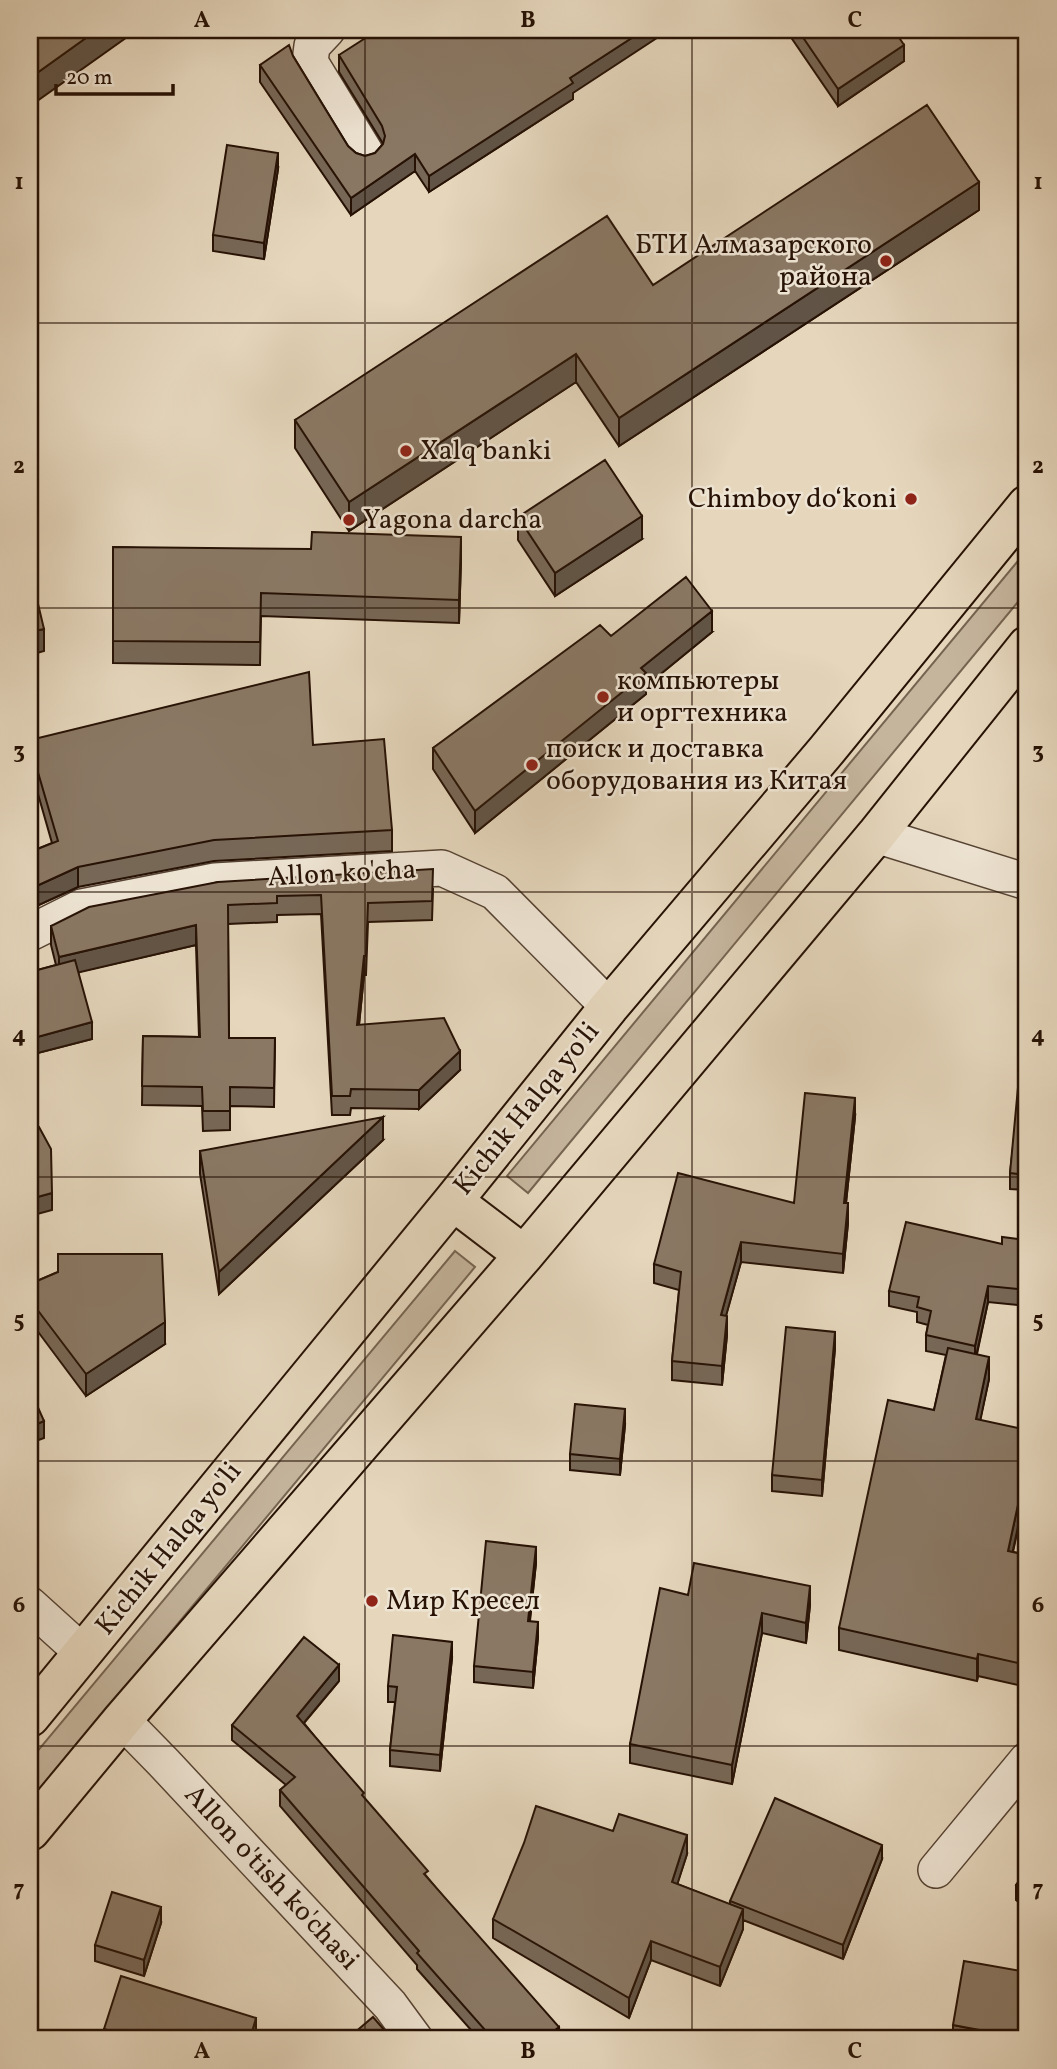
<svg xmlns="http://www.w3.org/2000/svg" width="1057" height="2069" font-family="Vollkorn,serif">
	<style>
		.green { fill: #c5b59d; stroke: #766451; stroke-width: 2 }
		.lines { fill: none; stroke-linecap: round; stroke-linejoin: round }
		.street-casing { stroke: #564333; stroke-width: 38 }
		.highway-casing { stroke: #271205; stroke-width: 42 }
		.street { stroke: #eee4d3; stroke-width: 35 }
		.highway { stroke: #e5d6bc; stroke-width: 38 }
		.wall { fill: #776756; stroke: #271205; stroke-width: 2 }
		.shaded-wall { fill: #615446; stroke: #271205; stroke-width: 2 }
		.building { fill: #8a7864; stroke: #271205; stroke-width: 2 }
		.grid { fill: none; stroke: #271205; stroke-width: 2; stroke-opacity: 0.55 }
		.poi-dot { fill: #8f2418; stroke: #eee4d3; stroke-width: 2.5 }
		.labels { text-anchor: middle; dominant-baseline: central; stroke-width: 5; stroke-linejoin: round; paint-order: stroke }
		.poi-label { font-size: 28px; fill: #271205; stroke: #eee4d3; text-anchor: start }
		.street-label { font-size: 28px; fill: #271205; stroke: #eee4d3 }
		.neatline { fill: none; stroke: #271205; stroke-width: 2.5 }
		.grid-label { font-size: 23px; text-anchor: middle; font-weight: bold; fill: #271205 }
	</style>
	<rect width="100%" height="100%" fill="#e5d6bc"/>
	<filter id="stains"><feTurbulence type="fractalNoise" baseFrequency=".00286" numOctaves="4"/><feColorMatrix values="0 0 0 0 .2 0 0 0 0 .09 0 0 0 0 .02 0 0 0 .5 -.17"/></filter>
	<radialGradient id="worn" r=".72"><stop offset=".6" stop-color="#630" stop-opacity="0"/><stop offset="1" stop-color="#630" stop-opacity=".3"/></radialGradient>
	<path class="green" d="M1027,550V591L528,1193L507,1176Z
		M455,1251L475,1267L30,1801V1760Z"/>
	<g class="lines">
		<g class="street-casing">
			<path id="street" d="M327,30L312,46L310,62L365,152
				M876,835L1027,882
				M30,933L82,907L215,881L442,868L495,892L609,1007
				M30,1605L83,1653
				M122,1720L164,1763L390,2005L415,2039
				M936,1870L1027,1760"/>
		</g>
		<g class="highway-casing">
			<path id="highway" d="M453,1201L524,1255
				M30,1717L453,1201L609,1007L826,751L1027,505
				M30,1831L122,1720L524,1255L876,835L1027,646"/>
		</g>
		<use href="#street" class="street"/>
		<use href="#highway" class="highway"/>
	</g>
	<path class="wall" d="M786,30H894L904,61L838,106Z
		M339,55L573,93V99L429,192L415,171L351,215L260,82V65L293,56L348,146L356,153L365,156L375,153L383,144L382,142L339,72Z
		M278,169L264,259L213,251V235Z
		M979,210L619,446L576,382L349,531L295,448V420L653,285Z
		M518,517L642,539L555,596L518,540Z
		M113,547L461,560L459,623L261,616L260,665L113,663Z
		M712,632L646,686V694L475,833L433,769V748L611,636Z
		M30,740L313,745L392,830V851L214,861L78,887L30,909V852L52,843L30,766Z
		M1027,774V807L1021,804V782Z
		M218,882L433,889L432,920L368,922L366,975H364L359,1025L460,1070L419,1109L351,1108L350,1115H332L321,914L277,915V922L228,924L229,1038H275L274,1107L230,1106V1130L203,1131L202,1106L142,1105L143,1036L199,1037L196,945L78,972L92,1039L30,1055V972L56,965L51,945V926Z
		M1027,1023V1190L1010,1189V1173Z
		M855,1117L846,1203L848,1223L843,1273L741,1262L726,1315L727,1335L722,1385L672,1380V1361L679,1290L654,1283V1264L794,1203Z
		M383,1140L219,1294L200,1174V1151Z
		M1027,1240V1306L988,1302L977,1354L989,1379L980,1420L1027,1485L1013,1552L1027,1555V1687L978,1676L977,1681L839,1650V1628L934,1410L946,1355L926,1351V1335L928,1325L917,1322V1312L889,1306V1291L1002,1244Z
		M58,1272L165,1344L86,1396L30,1321V1284Z
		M835,1348L822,1496L772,1491V1475Z
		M625,1425L620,1475L570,1470V1454Z
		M536,1563L530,1621L538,1637L533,1688L474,1682V1666Z
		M688,1595L810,1605L806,1643L762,1633L732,1784L630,1763V1744Z
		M452,1658L440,1771L390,1766V1750L395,1702H388V1686Z
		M339,1681L304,1723L428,1878L561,2039H479L417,1969V1965L280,1806V1790L286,1785L232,1740V1725Z
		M687,1854L677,1884L730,1905V1901L882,1859L843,1959L743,1920V1929L720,1986L651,1960L629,2018L493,1938V1919Z
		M1027,1871V1909L1016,1900V1885Z
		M161,1923L144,1976L95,1961V1945Z
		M953,2025L1025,2039H953Z
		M104,2029L256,2034L255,2039H104Z"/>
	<path class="shaded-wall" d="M97,30H137L30,106V78Z
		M644,30H669L573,93V99L429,192V176L570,78Z
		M904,45V61L838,106V89Z
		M278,153V169L264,259V243Z
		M415,154V171L351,215V198Z
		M979,182V210L619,446V418Z
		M576,354V382L349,531V502Z
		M642,516V539L555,596V573Z
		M461,537V560L459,623V600Z
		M712,611V632L646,686V694L475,833V811L641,668Z
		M44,629V651L30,655V632Z
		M78,867V887L30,909V889Z
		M196,925V945L59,977V957Z
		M364,956V975L357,1044V1025Z
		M92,1022V1039L30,1055V1039Z
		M460,1051V1070L419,1109V1090Z
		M855,1098V1117L844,1222V1203Z
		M383,1117V1140L219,1294V1272Z
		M52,1193V1210L30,1216V1199Z
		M848,1203V1223L843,1273V1254Z
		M741,1242V1262L721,1334V1315Z
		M988,1286V1302L975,1361V1346Z
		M727,1316V1335L722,1385V1366Z
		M165,1322V1344L86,1396V1374Z
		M835,1332V1348L822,1496V1480Z
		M989,1357V1379L976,1441V1419Z
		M625,1409V1425L620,1475V1459Z
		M44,1421V1438L30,1443V1427Z
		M1027,1463V1485L1008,1573V1551Z
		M536,1547V1563L528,1636V1621Z
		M810,1586V1605L806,1643V1623Z
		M762,1613V1633L732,1784V1765Z
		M538,1622V1637L533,1688V1672Z
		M452,1642V1658L440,1771V1755Z
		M978,1654V1676L977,1681V1659Z
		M339,1665V1681L297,1731V1716Z
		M687,1835V1854L672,1901V1882Z
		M882,1845V1859L843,1959V1945Z
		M161,1907V1923L144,1976V1960Z
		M743,1909V1929L720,1986V1967Z
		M651,1941V1960L629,2018V1998Z
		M1027,2012V2028L1025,2039H1022Z
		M256,2018V2034L255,2039H250Z
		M559,2027V2039L554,2031Z"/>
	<path class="building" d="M30,30H97L30,78Z
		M378,30H644L570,78L573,83L429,176L415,154L351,198L260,65L289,45L293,56L348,146L356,153L365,156L375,153L383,144L385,136L382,126L339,55Z
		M798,30H894L904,45L838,89Z
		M927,105L979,182L619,418L576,354L349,502L295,420L607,216L653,285Z
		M227,145L278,153L264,243L213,235Z
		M605,460L642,516L555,573L518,517Z
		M312,532L461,537L459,600L261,593L260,642L113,641V547L311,549Z
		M686,577L712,611L641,668L646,673L475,811L433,748L600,625L611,636Z
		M34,587L44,629L30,632V588Z
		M309,672L313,745L384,739L392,830L214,840L78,867L30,889V852L58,841L30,745V740Z
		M1027,774V785L1021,782Z
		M433,869L432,901L368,903L366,956H364L357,1025L444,1018L460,1051L419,1090L351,1089L350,1096H332L321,895L277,896V903L228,905L229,1038H275L274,1088L230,1087V1111H203L202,1087L142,1086L143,1036L200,1037L196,925L59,957L51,926L89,907L218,882Z
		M75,960L92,1022L30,1039V972Z
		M1024,1023H1027V1175L1010,1173Z
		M805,1093L855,1098L844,1203H848L843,1254L741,1242L721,1315L727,1316L722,1366L672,1361L681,1272L654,1264L678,1173L794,1203Z
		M383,1117L219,1272L200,1151Z
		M39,1127L51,1149L52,1193L30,1199V1130Z
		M906,1222L1002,1244V1237L1027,1240V1290L988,1286L975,1346L926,1335L931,1311L917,1307L919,1297L889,1291Z
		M58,1254H162L165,1322L86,1374L30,1300V1284L58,1272Z
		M786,1327L835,1332L822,1480L772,1475Z
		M948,1348L989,1357L976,1419L1027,1430V1463L1008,1551L1027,1555V1665L978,1654L977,1659L839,1628L888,1400L934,1410Z
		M30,1381L35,1392L32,1394L44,1421L30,1427Z
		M575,1404L625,1409L620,1459L570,1454Z
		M486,1541L536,1547L528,1621L538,1622L533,1672L474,1666Z
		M694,1563L810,1586L806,1623L762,1613L732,1765L630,1744L660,1588L688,1595Z
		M393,1635L452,1642L440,1755L390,1750L397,1687L388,1686Z
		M304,1637L339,1665L297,1716L364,1793L362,1795L428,1871L424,1874L559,2027L554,2031L561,2039H493L417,1953L419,1951L280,1790L295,1777L232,1725Z
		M775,1798L882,1845L843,1945L730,1901Z
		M536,1806L613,1831L619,1814L687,1835L672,1882L743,1909L720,1967L651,1941L629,1998L493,1919L524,1843Z
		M1027,1871V1894L1016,1885Z
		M112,1892L161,1907L144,1960L95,1945Z
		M964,1961L1027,1972V2012L1022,2038L953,2025Z
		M121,1976L256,2018L250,2039H137L104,2029Z
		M373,2017L392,2039H347Z"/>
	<path class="grid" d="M365,30V2039M692,30V2039M30,323H1027M30,608H1027M30,892H1027M30,1177H1027M30,1461H1027M30,1746H1027"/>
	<g class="poi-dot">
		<circle cx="886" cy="261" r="7"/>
		<circle cx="406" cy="451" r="7"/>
		<circle cx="911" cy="499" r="7"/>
		<circle cx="349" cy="520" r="7"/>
		<circle cx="603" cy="697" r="7"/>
		<circle cx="532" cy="765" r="7"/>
		<circle cx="372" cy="1601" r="7"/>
	</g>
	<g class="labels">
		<g class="poi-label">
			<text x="872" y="245" text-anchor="end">БТИ Алмазарского<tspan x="872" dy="32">района</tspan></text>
			<text x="420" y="451">Xalq banki</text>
			<text x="897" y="499" text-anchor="end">Chimboy doʻkoni</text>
			<text x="363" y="520">Yagona darcha</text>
			<text x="617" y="681">компьютеры<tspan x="617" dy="32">и оргтехника</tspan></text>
			<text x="546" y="749">поиск и доставка<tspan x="546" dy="32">оборудования из Китая</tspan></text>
			<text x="386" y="1601">Мир Кресел</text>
		</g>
		<g class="street-label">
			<text transform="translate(342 874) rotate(-3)">Allon ko'cha</text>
			<text transform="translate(527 1109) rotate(-51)">Kichik Halqa yo'li</text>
			<text transform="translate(169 1549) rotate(-51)">Kichik Halqa yo'li</text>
			<text transform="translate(271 1878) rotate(47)">Allon o'tish ko'chasi</text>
		</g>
	</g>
	<rect width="1057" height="2069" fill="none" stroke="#e5d6bc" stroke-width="77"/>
	<path d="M56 84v10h117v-10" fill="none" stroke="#271205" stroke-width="3.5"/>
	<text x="66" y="84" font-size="21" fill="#271205" stroke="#eee4d3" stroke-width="5" paint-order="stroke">20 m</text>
	<rect x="38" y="38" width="980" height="1992" class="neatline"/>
	<g class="grid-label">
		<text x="202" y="27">A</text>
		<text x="528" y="27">B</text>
		<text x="855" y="27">C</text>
		<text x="19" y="189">1</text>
		<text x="1038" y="189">1</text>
		<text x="19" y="473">2</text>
		<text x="1038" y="473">2</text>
		<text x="19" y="758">3</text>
		<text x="1038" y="758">3</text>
		<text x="19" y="1042">4</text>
		<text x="1038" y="1042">4</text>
		<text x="19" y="1327">5</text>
		<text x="1038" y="1327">5</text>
		<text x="19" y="1612">6</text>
		<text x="1038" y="1612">6</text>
		<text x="19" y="1896">7</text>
		<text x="1038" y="1896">7</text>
		<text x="202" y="2058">A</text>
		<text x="528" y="2058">B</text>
		<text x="855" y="2058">C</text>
	</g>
	<rect width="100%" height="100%" filter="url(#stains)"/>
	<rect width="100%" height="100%" fill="url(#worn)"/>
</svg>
